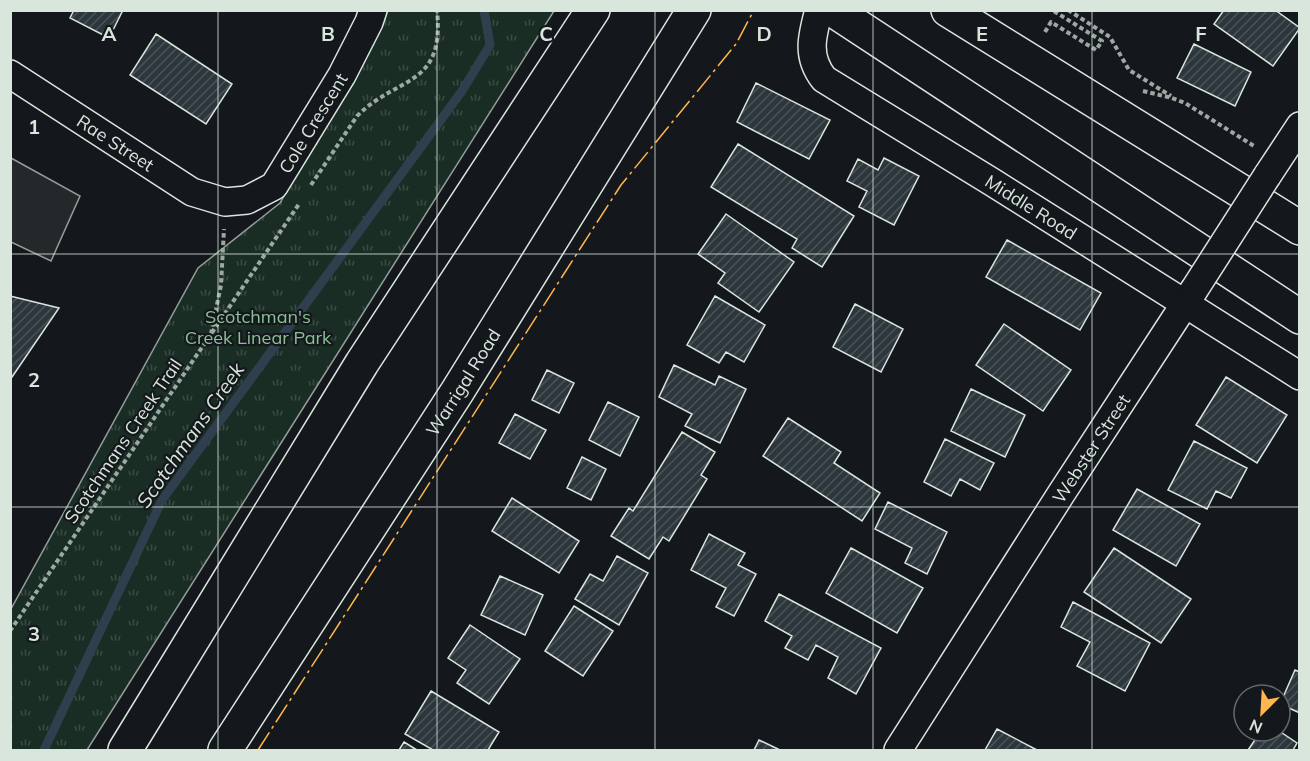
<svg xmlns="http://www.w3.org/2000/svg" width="1310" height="761" font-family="Mulish,sans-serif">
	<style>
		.park { fill: url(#park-tufts); stroke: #939e99; stroke-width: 1.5 }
		.parking { fill: #24282b; stroke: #939e99; stroke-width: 1.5 }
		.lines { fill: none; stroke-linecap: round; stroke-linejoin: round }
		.stream { stroke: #2f3f4d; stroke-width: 9 }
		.building { fill: url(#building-hatch); stroke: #d8e6dc; stroke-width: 1.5 }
		.street-casing { stroke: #d8e6dc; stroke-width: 30 }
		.secondary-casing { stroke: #d8e6dc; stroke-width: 36 }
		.highway-casing { stroke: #d8e6dc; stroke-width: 36 }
		.path { stroke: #9da8a2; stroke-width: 4; stroke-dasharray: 4.5 3; stroke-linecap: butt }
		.street { stroke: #14181c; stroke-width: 27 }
		.secondary { stroke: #14181c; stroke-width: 33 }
		.highway { stroke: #14181c; stroke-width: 33 }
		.street-bridge-casing { stroke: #d8e6dc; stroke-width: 30; stroke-linecap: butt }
		.street-bridge { stroke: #14181c; stroke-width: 27 }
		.power { stroke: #ffb74d; stroke-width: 1.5; stroke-dasharray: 21 4.5 3 4.5; stroke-linecap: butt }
		.grid { fill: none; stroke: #d8e6dc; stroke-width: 1.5; stroke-opacity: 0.55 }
		.labels { text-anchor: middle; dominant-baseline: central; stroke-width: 4.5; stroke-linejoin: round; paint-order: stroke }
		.street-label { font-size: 18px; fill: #d8e6dc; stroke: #14181c }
		.park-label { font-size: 18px; fill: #8ac095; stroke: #14181c }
		.water-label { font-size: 20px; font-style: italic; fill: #d8e6dc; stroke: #14181c }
		.grid-label { font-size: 20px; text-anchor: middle; font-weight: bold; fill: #d8e6dc; stroke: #14181c; stroke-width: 4.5; stroke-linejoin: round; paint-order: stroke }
	</style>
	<defs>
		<pattern id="park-tufts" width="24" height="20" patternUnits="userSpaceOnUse" patternTransform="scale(1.5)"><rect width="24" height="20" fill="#1a2d24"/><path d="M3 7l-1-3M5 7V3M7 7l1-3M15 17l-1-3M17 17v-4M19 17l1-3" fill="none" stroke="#3b4b43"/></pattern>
		<pattern id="building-hatch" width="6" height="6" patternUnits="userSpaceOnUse" patternTransform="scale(1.5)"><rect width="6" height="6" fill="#2c363c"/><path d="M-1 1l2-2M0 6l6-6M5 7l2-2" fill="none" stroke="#4a5358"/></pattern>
	</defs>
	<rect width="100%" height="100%" fill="#14181c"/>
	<path class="park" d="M388,11H554L87,750H11V609L198,268L280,203Z"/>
	<path class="parking" d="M11,158L80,196L51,261L11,242Z"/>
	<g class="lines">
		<path class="stream" d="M44,750L162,500L462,91L490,45L484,10"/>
	</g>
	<path class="building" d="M74,10H123L109,38L70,18Z
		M1224,10H1275L1300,28L1273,66L1214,24Z
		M156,34L232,84L206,124L130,75Z
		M1194,44L1251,72L1235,106L1177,78Z
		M756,83L830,120L809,159L737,122Z
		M738,144L854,216L822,267L792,248L797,239L711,187Z
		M884,158L919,176L894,225L859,207L867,191L847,181L858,159L878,170Z
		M726,214L794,262L759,312L718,283L725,273L698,254Z
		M1007,240L1101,293L1080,330L986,277Z
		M10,296L59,308L10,380Z
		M715,296L765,325L744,362L726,352L719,363L687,345Z
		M855,304L903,329L881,372L833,347Z
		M1004,324L1071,370L1043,411L976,365Z
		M674,365L715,385L719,376L746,389L720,443L685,426L692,414L659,397Z
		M547,370L574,383L559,413L532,400Z
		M1226,377L1287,415L1257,463L1196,425Z
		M971,389L1025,415L1005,457L951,431Z
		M608,402L639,417L620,456L589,440Z
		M515,414L546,430L530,459L499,443Z
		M788,418L841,452L834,463L880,493L862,521L763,456Z
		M682,432L715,452L701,475L707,479L669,541L663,537L649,559L611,536L629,508L633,511Z
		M945,439L994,463L980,490L960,479L951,496L924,482Z
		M1194,441L1247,468L1231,498L1216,491L1207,509L1168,490Z
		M582,457L606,469L591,500L567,488Z
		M1137,489L1200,524L1176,566L1113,530Z
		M512,498L579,541L559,573L492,531Z
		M888,502L947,532L927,574L905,563L912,548L875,529Z
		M709,534L745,553L738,565L756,574L734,616L716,607L726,588L691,570Z
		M851,548L923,588L897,633L826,593Z
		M1114,548L1191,599L1161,643L1084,592Z
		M617,556L648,573L619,625L575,599L590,574L603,581Z
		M500,576L543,595L525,635L481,615Z
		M779,594L881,648L856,694L828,678L838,657L816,645L808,660L785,648L792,636L765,621Z
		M1073,602L1150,643L1125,691L1077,666L1090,642L1061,627Z
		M574,606L613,631L583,676L545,651Z
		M470,625L520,659L489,704L457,683L466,670L448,658Z
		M1295,670L1300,672V713L1280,704Z
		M431,691L499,732L488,750H433L405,734Z
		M997,729L1037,750H985Z
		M1261,731H1279L1297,743L1293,750H1248Z
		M759,740L780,750H754Z
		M404,742L417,750H399Z"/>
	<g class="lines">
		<g class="street-casing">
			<g id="street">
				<path id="s1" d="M819,10C812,36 806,56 824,79L992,182L1300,376"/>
				<path id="s2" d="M10,74L192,192L225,202L247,200L274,186L342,75L369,22L373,10"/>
				<path d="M1267,176L1300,126"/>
				<path id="s3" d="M898,750L1061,494L1194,290"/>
			</g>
		</g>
		<g class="secondary-casing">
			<path id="secondary" d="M833,10L1300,317
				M948,10L1300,228"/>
		</g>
		<g class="highway-casing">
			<g id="highway">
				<path d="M125,750L362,363L593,10"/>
				<path id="s4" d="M225,750L457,392L694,10"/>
			</g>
		</g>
		<path class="path" d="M1068,10L1110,37L1129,70L1171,96
			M1045,32L1051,22L1096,50L1102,41L1052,10
			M1143,91L1172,98L1185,103L1254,146
			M311,185L357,116C398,75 445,88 437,10
			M211,334L221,285L224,229
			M10,631L299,204"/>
		<use href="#street" class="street"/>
		<use href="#secondary" class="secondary"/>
		<use href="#highway" class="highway"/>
		<g class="street-bridge-casing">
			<path id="street-bridge" d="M1194,290L1267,176"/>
		</g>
		<use href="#street-bridge" class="street-bridge"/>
		<path class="power" d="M258,750L621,185L736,44L754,10"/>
	</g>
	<path class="grid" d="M218,10V750M437,10V750M655,10V750M873,10V750M1092,10V750M10,254H1300M10,507H1300"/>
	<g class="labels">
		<g class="street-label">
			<text stroke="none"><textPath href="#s2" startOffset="378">Cole Crescent</textPath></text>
			<text stroke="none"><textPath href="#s2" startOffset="126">Rae Street</textPath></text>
			<text stroke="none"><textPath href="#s1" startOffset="316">Middle Road</textPath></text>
			<text stroke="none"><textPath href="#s4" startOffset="438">Warrigal Road</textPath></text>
			<text transform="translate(123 441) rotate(-56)">Scotchmans Creek Trail</text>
			<text stroke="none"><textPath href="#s3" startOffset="358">Webster Street</textPath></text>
		</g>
		<g class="park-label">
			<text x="258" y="316">Scotchman's<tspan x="258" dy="21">Creek Linear Park</tspan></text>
		</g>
		<g class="water-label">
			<text transform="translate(190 435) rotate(-55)">Scotchmans Creek</text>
		</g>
	</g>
	<g class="grid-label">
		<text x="109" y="41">A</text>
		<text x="328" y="41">B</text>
		<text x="546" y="41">C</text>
		<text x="764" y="41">D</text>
		<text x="982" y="41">E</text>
		<text x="1201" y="41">F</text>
		<text x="34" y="134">1</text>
		<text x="34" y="387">2</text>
		<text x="34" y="641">3</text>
	</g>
	<rect width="1310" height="761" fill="none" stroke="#d8e6dc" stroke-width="24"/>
	<g transform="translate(1262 713) rotate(204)"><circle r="28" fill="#14181c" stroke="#626a69" stroke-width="1.5"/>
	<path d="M0-4.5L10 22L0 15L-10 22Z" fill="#ffb74d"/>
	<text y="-9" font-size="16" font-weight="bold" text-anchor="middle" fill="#d8e6dc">N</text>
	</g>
</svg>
